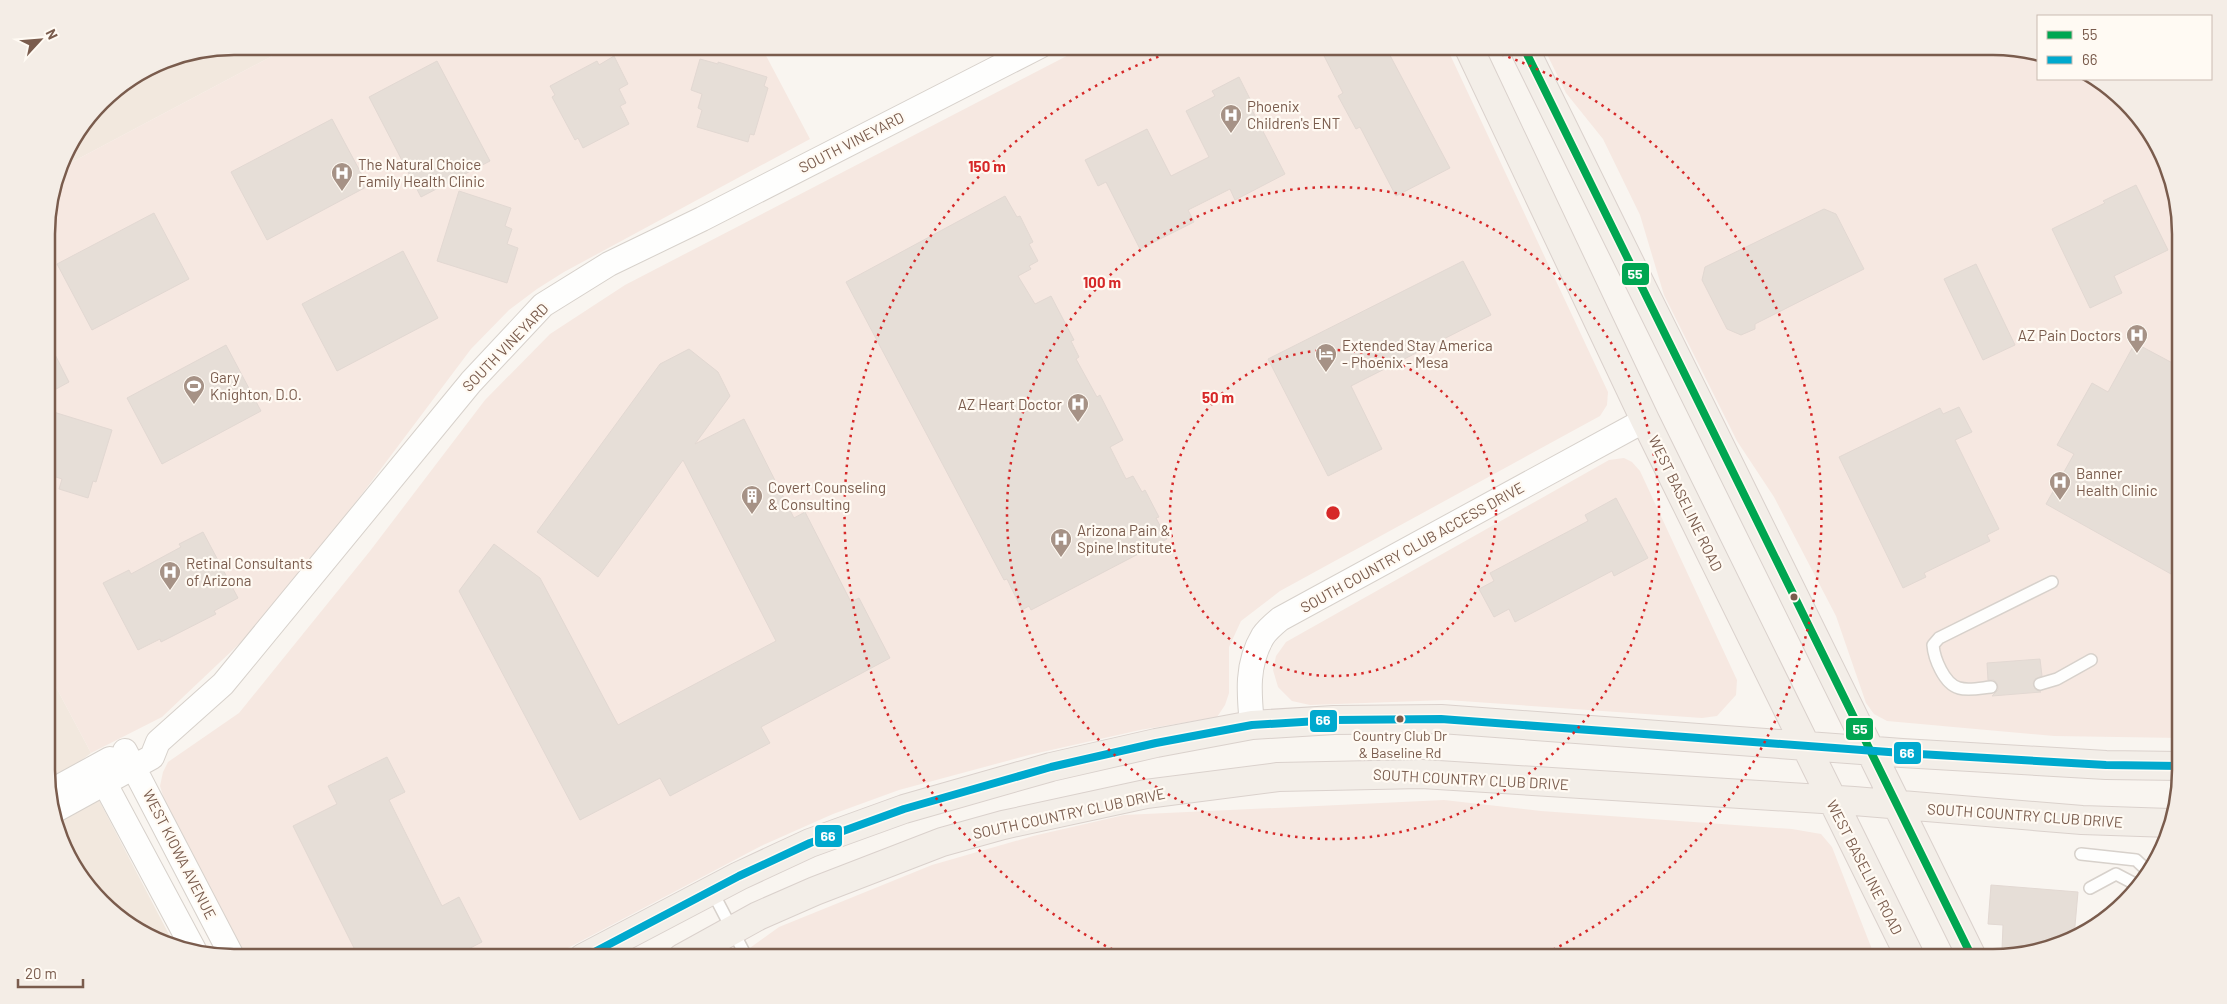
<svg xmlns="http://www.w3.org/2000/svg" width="2227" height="1004" font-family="Barlow,sans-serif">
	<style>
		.residential { fill: #f2e8de }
		.commercial { fill: #f6e8e1 }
		.building { fill: #e6ded7; stroke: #e2d8d2 }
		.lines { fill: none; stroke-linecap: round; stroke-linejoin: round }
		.service-casing { stroke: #d7d1cb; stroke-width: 14 }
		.minor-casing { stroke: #d7d1cb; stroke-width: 26 }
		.primary-casing { stroke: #dad1cc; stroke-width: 30 }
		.service { stroke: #fefefd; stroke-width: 11 }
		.minor { stroke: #fefefd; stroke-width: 24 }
		.primary { stroke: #f3eee8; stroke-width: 28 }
		.bus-1-casing { stroke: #fffaf3; stroke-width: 11 }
		.bus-2-casing { stroke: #fffaf3; stroke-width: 11 }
		.bus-1 { stroke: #00a651; stroke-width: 8 }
		.bus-2 { stroke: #00a9ce; stroke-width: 8 }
		.ring { fill: none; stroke: #d62828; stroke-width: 2.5; stroke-dasharray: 2.5 5 }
		.bus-dot { fill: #7a5c4d; stroke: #fffaf3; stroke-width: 2 }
		.labels { text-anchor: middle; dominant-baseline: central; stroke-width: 4.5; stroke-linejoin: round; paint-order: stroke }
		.bus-label { font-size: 14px; fill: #7a5c4d; stroke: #fffaf3 }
		.poi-label { font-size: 15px; fill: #7a5c4d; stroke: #fffaf3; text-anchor: start }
		.street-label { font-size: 15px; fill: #7a5c4d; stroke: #fffaf3 }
		.rim { fill: none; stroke: #7a5c4d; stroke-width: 2.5 }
		.centre { fill: #d62828; stroke: #fffaf3; stroke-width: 2.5 }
		.ring-label { font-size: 15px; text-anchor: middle; font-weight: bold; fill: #d62828; stroke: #fffaf3; stroke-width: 4.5; stroke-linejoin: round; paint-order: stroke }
		.line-badge { stroke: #fffaf3; stroke-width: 2 }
		.badge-label { font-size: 14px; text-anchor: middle; font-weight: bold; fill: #fff }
	</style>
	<rect width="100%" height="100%" fill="#f9f5f0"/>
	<path class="residential" d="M234,46H291L61,168L66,151L110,93L162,60Z
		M48,672L91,753L79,762L175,946L162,944L120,919L85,885L61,842L48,795Z"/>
	<path class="commercial" d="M291,46H761L810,139L564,272L537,289L509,310L471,349L362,494L257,627L162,717L91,753L48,672L47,221L61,168Z
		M1086,46H1446L1608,392L1607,405L1600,416L1280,591L1241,621L1229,647V693L1225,705L1217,717L1140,730L1029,755L899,790L833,814L761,846L549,958H244L166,805L160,786L163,772L168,762L239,713L370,551L485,400L550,334L625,285Z
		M1543,46H1993L2038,55V79H2097L2107,85L2142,119L2166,162L2179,210L2181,738L2054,736L1887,721L1874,714L1866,703L1836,616L1774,497L1737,441L1664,295L1640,215L1603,139L1566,93Z
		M1624,458L1632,462L1640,471L1737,680L1736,695L1717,716L1702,718L1447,700L1310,705L1292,701L1278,687L1273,670L1276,656L1286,642L1609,460Z
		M1444,800L1541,811L1792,829L1821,834L1832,847L1875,957L736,958L779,927L932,865L1033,836L1124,815Z"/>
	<path class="building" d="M1319,46H1385L1450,168L1396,196L1360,127L1356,129L1338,96L1343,93Z
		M614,56L628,84L619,89L626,103L620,106L629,124L583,148L578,138L575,140L552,97L555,95L550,86L597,61L599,65Z
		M700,59L718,64V62L767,77L764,86L768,88L754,135L750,134L748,142L697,127L702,110L698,108L702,94L691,90Z
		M437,61L490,161L421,197L369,97Z
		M1239,77L1255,109L1252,110L1285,174L1235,200L1230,189L1188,210L1194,222L1140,249L1106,182L1098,186L1085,160L1147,129L1171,176L1209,157L1186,111L1215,96L1212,91Z
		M332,119L368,186L267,240L231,172Z
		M2136,185L2168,250L2114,276L2122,293L2090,308L2052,229L2105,203L2103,201Z
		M459,191L511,208L505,226L512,229L507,244L518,248L507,283L437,261Z
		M1005,196L1017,217L1020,216L1033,242L1029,244L1038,261L1029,266L1031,269L1018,276L1035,304L1051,296L1074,340L1071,341L1079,357L1076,359L1097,397L1100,395L1123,440L1110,447L1126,479L1133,476L1142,492L1145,490L1159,517L1156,518L1167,539L1031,610L1029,606L1022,610L1007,579L1004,580L846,282Z
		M1824,209L1836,214L1864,269L1755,324V329L1741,335L1727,329L1702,280L1705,267Z
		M154,213L189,279L92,330L57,264Z
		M403,251L438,318L337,371L302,304Z
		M1463,261L1491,315L1351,386L1382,449L1328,476L1268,359Z
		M1976,264L2015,345L1983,360L1944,279Z
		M47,339L69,382L47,394Z
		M2135,343L2180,367V557L2171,574L2046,504L2074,454L2057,445L2092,383L2108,392Z
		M226,345L261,411L162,464L127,398Z
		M689,349L718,372L730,396L695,444L744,419L794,518L805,512L851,602L859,598L890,658L761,727L770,743L670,796L660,778L580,820L459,591L494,544L540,578L618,725L776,641L683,460L598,577L537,532L660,364Z
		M1959,407L1972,432L1955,440L1999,529L1987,535L1990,541L1924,573L1926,577L1903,588L1839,457L1940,408L1943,414Z
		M47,410L112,430L96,482L93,481L88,498L59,489L62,479L47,474Z
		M1616,498L1648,558L1614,576L1612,571L1515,622L1509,609L1494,617L1479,589L1494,581L1490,573L1588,521L1585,515Z
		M203,532L238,598L214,611L216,614L161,642L160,639L138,650L103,583L129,570L131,574L181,547L179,544Z
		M2040,659L2042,676L2035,679L2033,683L2035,689L2041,692L1992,696L1998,690V686L1994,680H1988L1987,663Z
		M387,757L405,792L389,800L442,906L459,897L482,942L451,958H359L293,826L337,804L328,786Z
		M1991,885L2078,892L2074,937L2054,948L2016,955L2017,951L2002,950L2003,925L1988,924Z"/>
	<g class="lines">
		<g class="service-casing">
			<path id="service" d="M2040,684L2057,679L2091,660
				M1991,687C1981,688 1968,691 1959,688C1944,684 1934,658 1933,645L1939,638L2052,582
				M2081,854L2136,860L2149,872
				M2090,888L2116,874L2137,885
				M712,891L747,958"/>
		</g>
		<g class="minor-casing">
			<path id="minor" d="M1252,725C1249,694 1246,664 1263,636C1267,630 1274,624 1280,619L1645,420
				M125,751L233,958
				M96,767L194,950
				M48,793L110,759
				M52,812L152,757L158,742L223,684L471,382L543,305L609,264L702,219L1040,46"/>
		</g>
		<g class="primary-casing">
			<path id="primary" d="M1468,46L1645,420L1910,957
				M1523,46L1972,957
				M583,958L739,876L810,843L904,809L1051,767L1156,743L1252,725L1334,720L1441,719L1902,753L2106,765L2181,766
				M682,958L758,916L815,891L942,842L1003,825L1146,794L1278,777L1422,774L1854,801L2082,820L2170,823"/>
		</g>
		<use href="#service" class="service"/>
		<use href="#minor" class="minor"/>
		<use href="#primary" class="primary"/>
		<g class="bus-1-casing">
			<path id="bus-1" d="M1523,46L1972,957"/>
		</g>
		<g class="bus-2-casing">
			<path id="bus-2" d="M583,958L739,876L810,843L904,809L1051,767L1156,743L1252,725L1334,720L1441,719L1902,753L2106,765L2181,766"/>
		</g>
		<use href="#bus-1" class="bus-1"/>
		<use href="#bus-2" class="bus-2"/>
	</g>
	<g class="ring">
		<circle cx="1333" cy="513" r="163"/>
		<circle cx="1333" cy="513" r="326"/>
		<path d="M1126 956A489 489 0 0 1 1186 47M1480 47A489 489 0 0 1 1540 956"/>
	</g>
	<defs>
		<g id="hospital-pin" transform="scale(1.125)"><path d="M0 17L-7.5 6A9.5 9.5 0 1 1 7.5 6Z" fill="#a69286" stroke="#fffaf3"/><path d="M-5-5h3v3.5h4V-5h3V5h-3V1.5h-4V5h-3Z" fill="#fff"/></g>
		<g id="hotel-pin" transform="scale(1.125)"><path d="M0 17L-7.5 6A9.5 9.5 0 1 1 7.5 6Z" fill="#a69286" stroke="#fffaf3"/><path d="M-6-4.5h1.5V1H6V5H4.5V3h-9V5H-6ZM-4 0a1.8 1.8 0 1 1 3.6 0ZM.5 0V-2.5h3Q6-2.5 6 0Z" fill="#fff"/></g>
		<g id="stadium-pin" transform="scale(1.125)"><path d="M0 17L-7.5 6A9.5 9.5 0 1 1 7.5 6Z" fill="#a69286" stroke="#fffaf3"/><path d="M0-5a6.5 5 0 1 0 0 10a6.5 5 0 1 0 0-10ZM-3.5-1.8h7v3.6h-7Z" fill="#fff"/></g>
		<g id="building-pin" transform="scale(1.125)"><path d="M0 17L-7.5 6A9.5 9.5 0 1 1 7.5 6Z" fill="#a69286" stroke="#fffaf3"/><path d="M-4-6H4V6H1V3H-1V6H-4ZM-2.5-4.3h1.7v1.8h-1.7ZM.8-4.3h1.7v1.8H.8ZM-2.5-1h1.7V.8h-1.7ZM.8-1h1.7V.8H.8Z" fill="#fff"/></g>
	</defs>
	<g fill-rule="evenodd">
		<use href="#hospital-pin" x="1231" y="115"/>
		<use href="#hospital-pin" x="342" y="173"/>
		<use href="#hospital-pin" x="2137" y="335"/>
		<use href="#hotel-pin" x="1326" y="354"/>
		<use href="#stadium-pin" x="194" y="386"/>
		<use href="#hospital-pin" x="1078" y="404"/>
		<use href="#hospital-pin" x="2060" y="482"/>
		<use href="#building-pin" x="752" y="496"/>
		<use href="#hospital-pin" x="1061" y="539"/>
		<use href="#hospital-pin" x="170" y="572"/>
	</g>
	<g class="bus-dot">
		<circle cx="1794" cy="597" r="4.5"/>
		<circle cx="1400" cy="719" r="4.5"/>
	</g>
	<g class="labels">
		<g class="bus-label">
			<text x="1400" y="735">Country Club Dr<tspan x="1400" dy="17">&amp; Baseline Rd</tspan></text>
		</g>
		<g class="poi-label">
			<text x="1247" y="106">Phoenix<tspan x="1247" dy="17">Children's ENT</tspan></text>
			<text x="358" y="164">The Natural Choice<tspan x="358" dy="17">Family Health Clinic</tspan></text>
			<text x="2121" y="335" text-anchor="end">AZ Pain Doctors</text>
			<text x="1342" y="345">Extended Stay America<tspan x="1342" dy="17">- Phoenix - Mesa</tspan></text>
			<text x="210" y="377">Gary<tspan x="210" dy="17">Knighton, D.O.</tspan></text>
			<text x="1062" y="404" text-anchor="end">AZ Heart Doctor</text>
			<text x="2076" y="473">Banner<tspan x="2076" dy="17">Health Clinic</tspan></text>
			<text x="768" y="487">Covert Counseling<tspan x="768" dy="17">&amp; Consulting</tspan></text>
			<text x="1077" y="530">Arizona Pain &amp;<tspan x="1077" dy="17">Spine Institute</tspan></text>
			<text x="186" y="563">Retinal Consultants<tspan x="186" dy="17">of Arizona</tspan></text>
		</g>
		<g class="street-label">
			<text transform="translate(851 142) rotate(-27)">SOUTH VINEYARD</text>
			<text transform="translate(505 347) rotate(-46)">SOUTH VINEYARD</text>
			<text transform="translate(1686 503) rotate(64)">WEST BASELINE ROAD</text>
			<text transform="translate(1412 547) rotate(-29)">SOUTH COUNTRY CLUB ACCESS DRIVE</text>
			<text transform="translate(1471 779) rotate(3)">SOUTH COUNTRY CLUB DRIVE</text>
			<text transform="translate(1069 813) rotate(-12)">SOUTH COUNTRY CLUB DRIVE</text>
			<text transform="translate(2025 815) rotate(4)">SOUTH COUNTRY CLUB DRIVE</text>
			<text transform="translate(180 854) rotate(63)">WEST KIOWA AVENUE</text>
			<text transform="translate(1865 867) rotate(63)">WEST BASELINE ROAD</text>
		</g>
	</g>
	<path d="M0 0H2227V1004H0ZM234 55H1993A179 179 0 0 1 2172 234V770A179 179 0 0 1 1993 949H234A179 179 0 0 1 55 770V234A179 179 0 0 1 234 55Z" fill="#f4ede6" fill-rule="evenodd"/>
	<path class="rim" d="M234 55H1993A179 179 0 0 1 2172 234V770A179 179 0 0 1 1993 949H234A179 179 0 0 1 55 770V234A179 179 0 0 1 234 55Z"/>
	<circle cx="1333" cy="513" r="8" class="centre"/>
	<g class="ring-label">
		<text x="987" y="172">150 m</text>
		<text x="1102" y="288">100 m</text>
		<text x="1218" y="403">50 m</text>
	</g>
	<g class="line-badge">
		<rect x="1621" y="262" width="29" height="24" rx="5" fill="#00a651"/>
		<rect x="1309" y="709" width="29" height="24" rx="5" fill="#00a9ce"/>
		<rect x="1845" y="717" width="29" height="24" rx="5" fill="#00a651"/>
		<rect x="1893" y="741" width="29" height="24" rx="5" fill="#00a9ce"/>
		<rect x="814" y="824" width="29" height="24" rx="5" fill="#00a9ce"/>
	</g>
	<g class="badge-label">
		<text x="1635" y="279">55</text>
		<text x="1323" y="725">66</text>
		<text x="1860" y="734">55</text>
		<text x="1907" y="758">66</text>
		<text x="828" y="841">66</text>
	</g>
	<rect x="2037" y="15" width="175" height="65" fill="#fffaf3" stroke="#cabbb1"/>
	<rect x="2047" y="31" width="25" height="8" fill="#00a651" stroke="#cabbb1"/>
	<text x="2082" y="40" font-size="15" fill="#7a5c4d">55</text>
	<rect x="2047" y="56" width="25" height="8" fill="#00a9ce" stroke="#cabbb1"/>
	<text x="2082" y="65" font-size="15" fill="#7a5c4d">66</text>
	<g transform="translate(40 40) rotate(64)" stroke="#fffaf3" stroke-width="4" paint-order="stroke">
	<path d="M0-4L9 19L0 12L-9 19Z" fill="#7a5c4d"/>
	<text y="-8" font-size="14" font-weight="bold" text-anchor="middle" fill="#7a5c4d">N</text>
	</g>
	<path d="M18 979v8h65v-8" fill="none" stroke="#7a5c4d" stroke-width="2.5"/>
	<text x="25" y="979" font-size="15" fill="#7a5c4d" stroke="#fffaf3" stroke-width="4" paint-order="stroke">20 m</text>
</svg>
